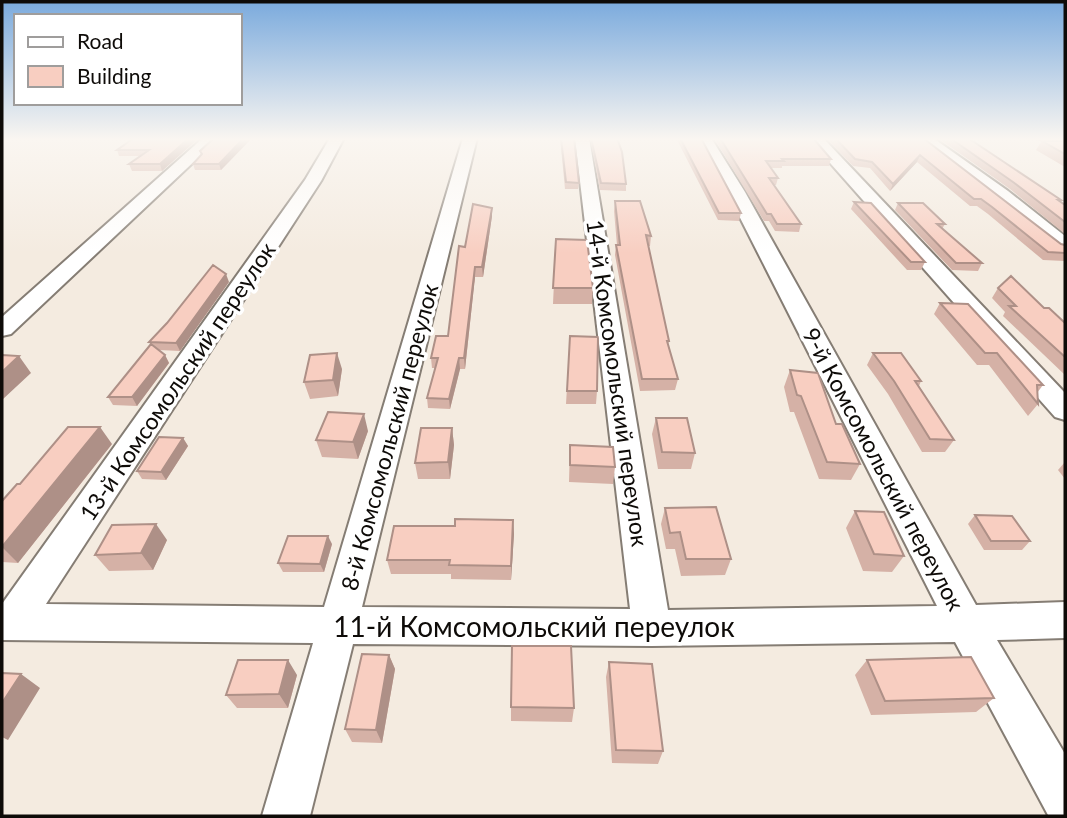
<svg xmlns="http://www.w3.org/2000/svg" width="1067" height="818" font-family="Lato,sans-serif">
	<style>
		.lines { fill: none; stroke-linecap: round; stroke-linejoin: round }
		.minor-casing { stroke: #857d74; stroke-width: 4 }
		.minor { fill: #fff; fill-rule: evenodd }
		.wall { fill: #d5b1a6 }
		.shaded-wall { fill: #ae9087 }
		.building { fill: #f8cec1; stroke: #ae9087; stroke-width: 2 }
		.labels { text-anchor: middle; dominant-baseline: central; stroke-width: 7; stroke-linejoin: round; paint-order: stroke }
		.street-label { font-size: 23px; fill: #0e0b08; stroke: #fff }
		.near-street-label { font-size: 28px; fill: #0e0b08; stroke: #fff }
	</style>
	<rect width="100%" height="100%" fill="#f4ebe0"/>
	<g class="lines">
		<g class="minor-casing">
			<path id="minor" d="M203,138H219L11,334L2,336V317Z
				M330,138H344L321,181L46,604L324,607L463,138H477L362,607L630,609L575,138H589L668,610L937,606L727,192L697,138H711L745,192L976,605L1065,602V638L997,640L1065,754V816L1048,815L955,642L652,646L353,644L310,816H262L313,643L2,640V604L305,180Z
				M808,138H823L1065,393V420L1055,417Z
				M916,138H933L1008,191L1065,236V252L1058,250Z"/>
		</g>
		<use href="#minor" class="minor"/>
	</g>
	<path class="wall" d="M134,138H199L162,171H132L129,164L140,156H119L117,150Z
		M214,138H252L221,170H195L193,164L201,155L200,151Z
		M560,138H574L579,183L578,189H565Z
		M590,138H617L626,184V191L600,190Z
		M676,138H701L741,213L739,221L718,220Z
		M714,138H813L831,159L829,166H782V168H771L778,178L776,185H774L801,224L799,232L775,231L769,221H764Z
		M826,138H923L1065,253V261L1043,260L988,214L977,206H970L917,162L890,191L870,168L853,166Z
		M938,138H968L1061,200L1060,201L1065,205V234L1010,189Z
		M1035,138H1065V167L1036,150L1041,142Z
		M615,201L651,236L650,246H648L669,341L668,345L678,379L675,390L640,391L615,255L616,245H617L614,211Z
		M854,202L925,262L921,270H907L851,209Z
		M898,203L945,224L942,229L982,263L978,271L952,270L895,210Z
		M492,208V216L483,277H475L465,369H460L450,409L428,408L427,398L435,368H432L431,358L448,336Z
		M556,239L593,288L592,304H553Z
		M229,282L180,351L159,350L165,355L169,363L137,406L113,405L108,397L151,345L149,342Z
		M998,288L1044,308L1065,323V375L1003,316L1005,312L992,298Z
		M940,303L1043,385L1037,393L1038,404L1028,416L989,365H977L934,314Z
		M570,336L597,391L596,404H566Z
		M873,353L921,381L919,386L954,440L945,452H922L888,394L867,365Z
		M342,369L338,396L310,399L304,382Z
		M790,370L860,464L851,480L819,479L794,412H790L784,387Z
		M656,418L695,453L691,469H658L652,434Z
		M452,428L454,445L450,479H418L415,463Z
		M368,431L358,459L322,457L316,440Z
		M183,438L188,446L166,480L142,479L137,471Z
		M112,444L18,563L2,562V501L20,484Z
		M570,445L615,467L613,484L569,482Z
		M1065,462V479L1058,470Z
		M665,508L731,559L725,575L681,576L675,549H666L661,524Z
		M855,511L904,556L892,572L863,571L846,528Z
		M975,515L1030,541L1022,550H984L968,524Z
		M513,520L514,534L511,580L451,579V574H391L387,560Z
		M167,540L153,570L109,571L95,555Z
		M332,544L324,572H283L278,563Z
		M389,655L395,669L382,743L352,742L345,729Z
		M867,660L994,698L976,712L871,715L855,675Z
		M609,662L663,751L658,764L612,763L606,677Z
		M297,675L288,708H237L226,695Z
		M511,707L574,708L572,722L511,721Z"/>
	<path class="shaded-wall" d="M189,138H199L162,171L160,164Z
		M244,138H252L221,170L219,164Z
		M920,155L917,162L890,191L893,184Z
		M492,208V216L483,277L482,267Z
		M475,267V277L465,369L464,358Z
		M226,274L229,282L180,351L176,343Z
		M337,353L342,369L338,396L333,380Z
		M165,355L169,363L137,406L132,397Z
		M19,356L31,373L2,400V372Z
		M459,358L460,369L450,409L449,399Z
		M364,414L368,431L358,459L353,442Z
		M100,427L112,444L18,563L2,547Z
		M452,428L454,445L450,479L448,462Z
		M183,438L188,446L166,480L161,472Z
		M513,520L514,534L511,580V566Z
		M156,524L167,540L153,570L141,553Z
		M328,536L332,544L324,572L320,564Z
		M389,655L395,669L382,743L376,730Z
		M288,660L297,675L288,708L279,694Z
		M21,674L40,688L8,740L2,737V703Z"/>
	<path class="building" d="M134,138H189L160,164H129L149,150H117Z
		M214,138H244L219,164H193L202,154L200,151Z
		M561,138H574L579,183L566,182Z
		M591,138H617L622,152L626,184L601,183Z
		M680,138H701L741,213H719Z
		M720,138H813L831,159H782L784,161H766L778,178H769L801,224H777L771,214H767Z
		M835,138H923L1061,244L1065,245V253L1048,252L992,207L981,199H974L920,155L893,184L872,162L855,159Z
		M950,138H968L1061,200H1058L1065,205V222L1013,182Z
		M1056,138H1065V154L1042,141H1060Z
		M615,201H640L651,236L646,235L669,341H667L678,379H642L616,245H620Z
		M854,202L871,203L925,262H911Z
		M898,203H923L945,224H937L982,263H956Z
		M473,204L492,208L482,267H475L464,358H459L449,399L427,398L438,358H431L436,336H448L459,246L465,247Z
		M556,239L587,240L593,288H553Z
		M213,265L226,274L176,343L149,342L167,323Z
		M1011,276L1044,308H1049L1065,323V357L1009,306H1016L998,288Z
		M940,303L968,304L1043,385H1037L1038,404L997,353H985Z
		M570,336L598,337L597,391H567Z
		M151,344L165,355L132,397H108Z
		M337,353L333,380L304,382L310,355Z
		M873,353H901L921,381H915L954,440L930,439L894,381Z
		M2,355L19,356L2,372Z
		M790,370L818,373L836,424H842L860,464L827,462L801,396L797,395Z
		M328,412L364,414L353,442L316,440Z
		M656,418H687L695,453L662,452Z
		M68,427H100L2,547V501L17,484H20Z
		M421,428H452L448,462L415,463Z
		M159,437L183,438L161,472L137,471Z
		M570,445L613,447L615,467L570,465Z
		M716,507L731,559H686L680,532L670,533L665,508Z
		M855,511L884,512L904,556L874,554Z
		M975,515L1012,516L1030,541H991Z
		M455,519L513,520L511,566L449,565L450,560H387L394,526H455Z
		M156,524L141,553L95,555L112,525Z
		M288,536H328L320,564L278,563Z
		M512,646H571L574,708L511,707Z
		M362,654L389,655L376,730L345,729Z
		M971,657L994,698L885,701L867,660Z
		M238,660H288L279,694L226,695Z
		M609,662L652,664L663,751L616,750Z
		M2,673L21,674L2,703Z"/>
	<linearGradient id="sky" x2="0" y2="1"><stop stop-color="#7aaadd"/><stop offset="0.55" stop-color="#faf6f1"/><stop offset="1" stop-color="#faf6f1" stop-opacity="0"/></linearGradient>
	<rect width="1067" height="253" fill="url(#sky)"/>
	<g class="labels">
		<g class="street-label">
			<text transform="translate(177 381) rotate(-56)">13-й Комсомольский переулок</text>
			<text transform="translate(618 383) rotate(82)">14-й Комсомольский переулок</text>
			<text transform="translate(389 437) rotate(-75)">8-й Комсомольский переулок</text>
			<text transform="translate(884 469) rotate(62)">9-й Комсомольский переулок</text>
		</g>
		<g class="near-street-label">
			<text x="534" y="626">11-й Комсомольский переулок</text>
		</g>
	</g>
	<rect width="1067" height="818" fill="none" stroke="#0e0b08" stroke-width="7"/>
	<rect x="14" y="14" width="228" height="91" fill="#ffffff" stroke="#9f9d9c" stroke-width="2"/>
	<rect x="28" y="37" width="35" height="10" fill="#ffffff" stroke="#9f9d9c" stroke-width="2"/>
	<text x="77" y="49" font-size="21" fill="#0e0b08">Road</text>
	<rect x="28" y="66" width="35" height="21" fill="#f8cec1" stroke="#9f9d9c" stroke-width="2"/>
	<text x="77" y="84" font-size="21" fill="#0e0b08">Building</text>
</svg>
